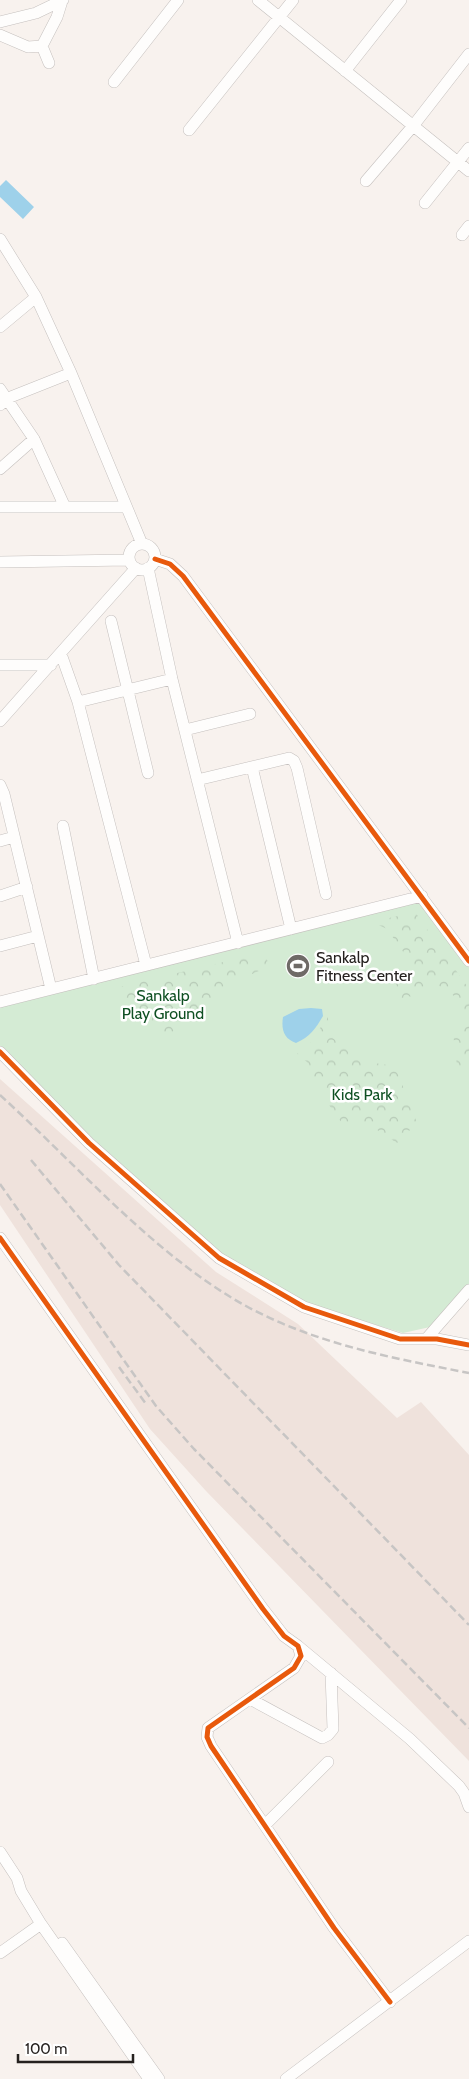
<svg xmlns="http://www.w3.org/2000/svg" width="469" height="2079" font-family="Cabin,sans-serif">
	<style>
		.built { fill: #efe2dc }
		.green { fill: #d4ebd4 }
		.park { fill: url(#park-crowns) }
		.water { fill: #9ed1ea }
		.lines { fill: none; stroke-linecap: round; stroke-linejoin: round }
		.minor-casing { stroke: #c5c0be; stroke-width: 12 }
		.minor { stroke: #fefdfc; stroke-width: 11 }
		.rail { stroke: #c7c5c4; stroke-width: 2.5; stroke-dasharray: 8 4; stroke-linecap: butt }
		.cycleway-casing { stroke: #fff; stroke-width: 8 }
		.cycleway { stroke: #e8590c; stroke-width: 5 }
		.labels { text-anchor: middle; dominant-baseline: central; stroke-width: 5; stroke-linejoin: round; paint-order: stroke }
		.poi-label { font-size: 16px; fill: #25211f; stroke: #fff; text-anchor: start }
		.park-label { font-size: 16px; fill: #0f5023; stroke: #fff }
	</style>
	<defs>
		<pattern id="park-crowns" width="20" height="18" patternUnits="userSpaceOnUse" patternTransform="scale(1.25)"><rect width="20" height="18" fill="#d4ebd4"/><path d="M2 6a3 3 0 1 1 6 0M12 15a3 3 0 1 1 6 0" fill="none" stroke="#b6c9b6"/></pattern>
	</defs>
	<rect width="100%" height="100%" fill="#f8f2ee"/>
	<path class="built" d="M0,1079L216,1272L298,1324L397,1418L421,1402L469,1455V1761L206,1491L150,1429L0,1205Z"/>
	<path class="green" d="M421,900L469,967V1285L430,1327L403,1333L310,1305L221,1254L92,1140L0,1046V1006Z"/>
	<path class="park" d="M415,912L469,989V1069L457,1066L453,1033L465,1015L454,996L438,985L424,988L413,997L407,996L401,999L394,979L404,953L387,929L372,922Z
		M265,952L269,967C223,984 199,1007 164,1040L106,990Z
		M327,1015L333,1038L360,1061L395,1066L417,1123L397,1143L371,1126H344L324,1098L307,1062L297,1054L314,1040Z"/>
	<path class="water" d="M6,180L34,207L23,219L0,197V186Z
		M311,1008L322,1009L323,1016C316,1028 310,1037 296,1043C284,1039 281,1030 283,1017L299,1009Z"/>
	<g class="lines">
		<g class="minor-casing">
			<path id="minor" d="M258,0L469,171
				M0,22L36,13L63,0
				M0,35L28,47L42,46L57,17L62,1
				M42,46L49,63
				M345,71L401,0
				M114,82L178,0
				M189,130L293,0
				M366,181L413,126L469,54
				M425,203L469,148
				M462,235L469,226
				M0,239L36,297L71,373L142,544
				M0,327L36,297
				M0,389L34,439L64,505
				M0,405L8,398L71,373
				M0,469L34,439
				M0,507H126
				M129 557a13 13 0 1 1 26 0a13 13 0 1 1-26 0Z
				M155,559L170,564L183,576L469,961
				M0,562L129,560
				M148,568L172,679L238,943
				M111,621L148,773
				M61,654L78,702L146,965
				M0,665H51
				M78,702L172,679
				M0,721L136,568
				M185,730L250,714
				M252,767L291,929
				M197,780L289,758L294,761L297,768L326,894
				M0,785L4,794L51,989
				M63,826L94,979
				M0,841L14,837
				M0,896L27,887
				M0,946L38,936
				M0,1002L422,896
				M0,1052L89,1143L219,1258L304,1307L400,1339H437L469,1345
				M0,1238L263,1609L284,1636L298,1646L301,1656L294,1668L208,1728L207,1737L211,1746L334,1928L390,2002
				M427,1338L469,1290
				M298,1646L410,1739L459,1786L464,1793L469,1807
				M250,1699L322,1738L328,1735L333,1729L331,1673
				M265,1825L328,1762
				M0,1852L17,1878L21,1891L41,1924L149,2079
				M62,1943L159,2079
				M0,1953L41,1924
				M286,2079L469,1941"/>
		</g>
		<use href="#minor" class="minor"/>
		<path class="rail" d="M0,1095C77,1165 155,1256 246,1306C316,1344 392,1358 469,1373
			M31,1160L119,1265L469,1625
			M0,1184L156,1406L194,1449L469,1728
			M119,1367L146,1404"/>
		<g class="cycleway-casing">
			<path id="cycleway" d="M155,559L170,564L183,576L469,961
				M0,1052L89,1143L219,1258L304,1307L400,1339H437L469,1345
				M0,1238L263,1609L284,1636L298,1646L301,1656L294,1668L208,1728L207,1737L211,1746L334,1928L390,2002"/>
		</g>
		<use href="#cycleway" class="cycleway"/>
	</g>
	<defs>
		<g id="stadium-disc" transform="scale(1.25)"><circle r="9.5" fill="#6f6a67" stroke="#fff"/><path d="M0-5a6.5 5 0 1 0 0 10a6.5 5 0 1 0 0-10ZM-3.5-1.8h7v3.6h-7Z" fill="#fff"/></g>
	</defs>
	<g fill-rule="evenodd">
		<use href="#stadium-disc" x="298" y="966"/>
	</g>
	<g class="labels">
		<g class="poi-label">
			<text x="316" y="957">Sankalp<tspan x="316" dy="18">Fitness Center</tspan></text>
		</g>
		<g class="park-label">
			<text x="163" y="995">Sankalp<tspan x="163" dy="18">Play Ground</tspan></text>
			<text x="362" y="1094">Kids Park</text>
		</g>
	</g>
	<path d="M18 2054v8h115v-8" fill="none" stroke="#25211f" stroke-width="2.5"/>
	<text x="25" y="2054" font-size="15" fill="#25211f" stroke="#ffffff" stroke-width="4" paint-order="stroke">100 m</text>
</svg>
